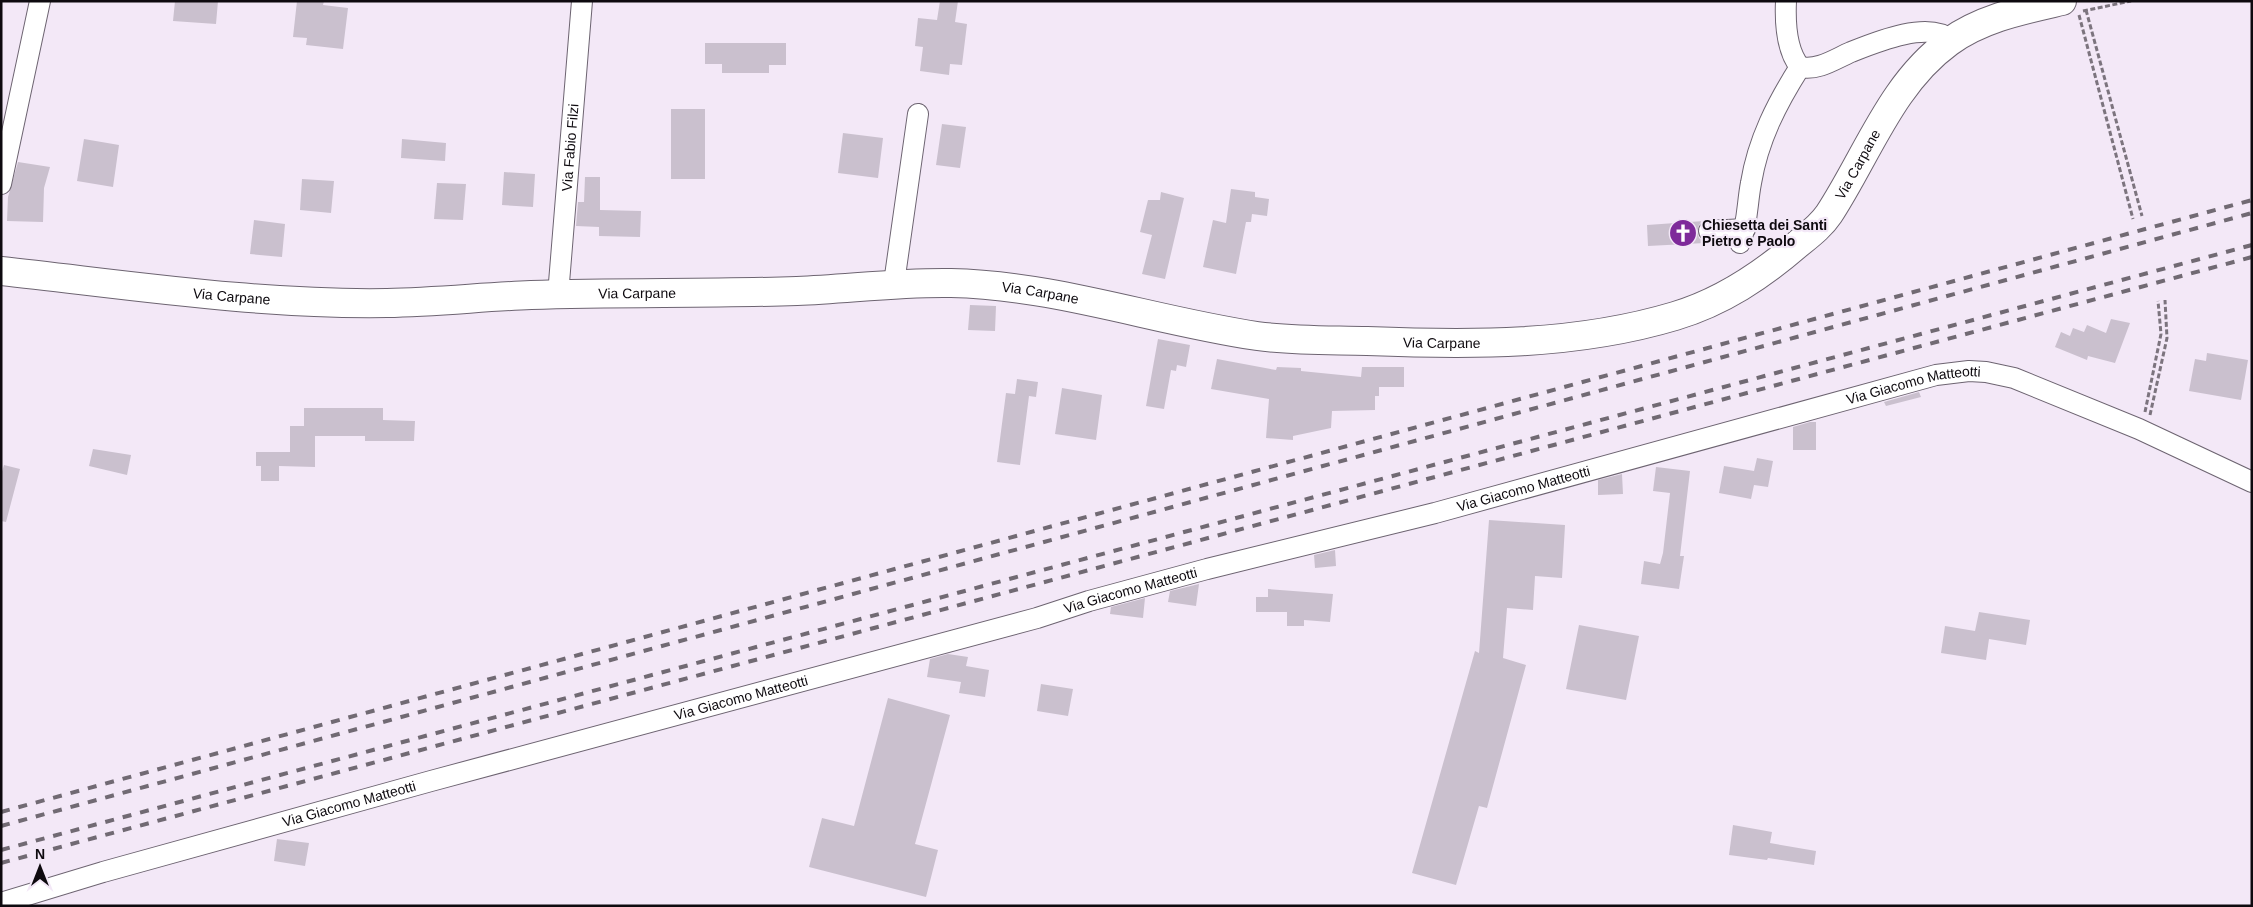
<svg xmlns="http://www.w3.org/2000/svg" width="2253" height="907" font-family="Arial,sans-serif">
	<style>
		.building { fill: #cac0ce }
		.lines { fill: none; stroke-linecap: round; stroke-linejoin: round }
		.street-casing { stroke: #6d6471; stroke-width: 22 }
		.secondary-casing { stroke: #6d6471; stroke-width: 30 }
		.path { stroke: #7c747e; stroke-width: 3; stroke-dasharray: 5 2.5; stroke-linecap: butt }
		.street { stroke: #fff; stroke-width: 20 }
		.secondary { stroke: #fff; stroke-width: 28 }
		.rail { stroke: #716a73; stroke-width: 4; stroke-dasharray: 9 9; stroke-linecap: butt }
		.labels { text-anchor: middle; dominant-baseline: central; stroke-width: 4.5; stroke-linejoin: round; paint-order: stroke }
		.street-label { font-size: 14px; fill: #0e0a0f; stroke: #f3e8f7 }
		.poi-label { font-size: 14px; font-weight: bold; fill: #0e0a0f; stroke: #f3e8f7; text-anchor: start }
	</style>
	<rect width="100%" height="100%" fill="#f3e8f7"/>
	<path class="building" d="M175,1H218L216,24L173,21Z
		M297,1H324L323,5L348,8L343,49L306,45L307,38L293,37Z
		M940,1H958L955,22L967,24L962,65L950,64L949,75L920,71L923,47L915,46L918,18L937,20Z
		M705,43H786V65H769V73H722V64H705Z
		M671,109H705V179H671Z
		M942,124L966,127L960,168L936,165Z
		M843,133L883,138L878,178L838,173Z
		M84,139L119,145L113,187L77,181Z
		M402,139L446,143L445,161L401,158Z
		M18,162L50,167L44,188L43,222L7,221L8,197Z
		M504,172L535,174L533,207L502,205Z
		M585,177H600V210L641,211L640,237L599,236V227L576,226L578,202H584Z
		M302,179L334,181L331,213L300,210Z
		M437,183L466,184L463,220L434,219Z
		M1231,189L1255,192V197L1269,199L1267,216L1252,214L1251,222H1246L1236,274L1203,267L1213,220L1226,223Z
		M1161,192L1184,198L1165,279L1142,274L1152,235L1140,232L1148,200H1160Z
		M254,220L285,224L282,257L250,254Z
		M1704,221L1699,225L1697,232L1699,238L1705,243L1648,246L1647,225Z
		M970,305L996,306L995,331L968,330Z
		M2111,319L2130,323L2115,363L2088,356L2087,360L2055,347L2061,332L2070,336L2073,328L2084,332L2087,325L2106,333Z
		M1158,339L1190,345L1186,367L1177,365L1176,371L1171,370L1164,409L1146,406Z
		M2207,353L2248,360L2241,400L2189,391L2195,359L2206,361Z
		M1217,359L1276,370L1277,367L1301,368V371L1361,377L1362,367H1404V387H1379V396H1375V410L1332,411L1331,428L1293,436V440L1266,438L1269,399L1211,389Z
		M1017,379L1038,382L1036,397L1029,396L1020,465L997,462L1006,393L1015,394Z
		M1062,388L1102,395L1096,440L1055,434Z
		M1919,392L1921,397L1886,406L1884,402Z
		M304,408H383V420L415,421L414,441H365V436H315V467L279,466V481H261V466H256V452H290V426H304Z
		M1810,422H1816V450H1793V427Z
		M93,449L131,455L127,475L89,466Z
		M1757,458L1773,461L1768,487L1754,485L1751,499L1719,493L1724,466L1754,471Z
		M4,465L20,469L6,522L1,521V475Z
		M1656,467L1690,471L1680,556H1684L1679,589L1641,584L1644,561L1660,564L1663,553L1670,493L1653,491Z
		M1622,474L1623,494L1598,495V480Z
		M1489,520L1565,525L1562,578L1535,576L1533,610L1507,608L1503,658L1526,665L1487,808L1479,806L1456,885L1412,873L1475,651L1479,653Z
		M1335,550L1336,566L1315,568L1314,555Z
		M1199,584L1196,606L1168,602L1170,591Z
		M1268,589L1333,594L1330,622L1304,620V626H1287V612H1256V597H1268Z
		M1145,598L1143,618L1110,614L1111,607Z
		M1979,612L2030,620L2026,645L1989,639L1986,660L1941,653L1945,626L1975,631Z
		M1579,625L1639,636L1626,700L1566,689Z
		M948,654L968,657L966,666L989,670L985,697L959,693L961,682L927,677L930,659Z
		M1041,684L1073,689L1068,716L1037,711Z
		M888,698L950,715L915,844L938,850L926,897L809,867L822,818L854,826Z
		M1733,825L1772,832L1770,843L1816,851L1814,865L1768,858L1767,860L1729,855Z
		M277,839L309,843L305,866L274,861Z"/>
	<g class="lines">
		<g class="street-casing">
			<g id="street">
				<path d="M1786,1C1785,23 1786,50 1800,67"/>
				<path d="M1800,67C1818,71 1835,59 1851,52C1876,42 1929,20 1951,40"/>
				<path d="M1,184L40,1"/>
				<path d="M1709,231L1745,229"/>
				<path d="M1740,243C1748,223 1747,203 1751,183C1758,140 1777,103 1800,67"/>
				<path d="M894,283L918,114"/>
				<path id="s1" d="M558,295L582,1"/>
				<path id="s2" d="M1,903L103,872L431,781L1037,618L1089,601L1207,569L1435,513L1936,375L1969,371L1986,372L2014,378L2139,429L2252,482"/>
			</g>
		</g>
		<g class="secondary-casing">
			<g id="secondary">
				<path id="s3" d="M1,271C129,285 258,305 387,303C435,302 483,297 531,295C619,292 708,294 797,291C848,289 899,282 951,283C1055,285 1155,321 1257,336C1293,341 1330,340 1367,341C1470,345 1575,346 1675,316C1722,302 1761,276 1798,244C1809,235 1821,226 1829,214C1867,156 1891,84 1949,42C1982,18 2023,10 2062,1"/>
			</g>
		</g>
		<path class="path" d="M2086,10L2142,216
			M2083,11L2131,1
			M2079,15L2133,219
			M2145,412L2161,334L2158,301
			M2150,415L2167,338L2165,300"/>
		<use href="#street" class="street"/>
		<use href="#secondary" class="secondary"/>
		<path class="rail" d="M1,812L2252,200
			M1,826L2252,213
			M1,850L2252,245
			M1,863L2252,257"/>
	</g>
	<defs>
		<g id="church-disc" transform="scale(1.4375)"><circle r="9.5" fill="#7e2a9a" stroke="#f3e8f7"/><path d="M-1.2-6h2.4v3.5h3.3v2.4h-3.3V6h-2.4V-.1h-3.3v-2.4h3.3Z" fill="#fff"/></g>
	</defs>
	<g fill-rule="evenodd">
		<use href="#church-disc" x="1683" y="233"/>
	</g>
	<g class="labels">
		<g class="street-label">
			<text stroke="none"><textPath href="#s1" startOffset="148">Via Fabio Filzi</textPath></text>
			<text stroke="none"><textPath href="#s3" startOffset="1928">Via Carpane</textPath></text>
			<text stroke="none"><textPath href="#s3" startOffset="638">Via Carpane</textPath></text>
			<text stroke="none"><textPath href="#s3" startOffset="1042">Via Carpane</textPath></text>
			<text stroke="none"><textPath href="#s3" startOffset="232">Via Carpane</textPath></text>
			<text stroke="none"><textPath href="#s3" startOffset="1448">Via Carpane</textPath></text>
			<text stroke="none"><textPath href="#s2" startOffset="1982">Via Giacomo Matteotti</textPath></text>
			<text stroke="none"><textPath href="#s2" startOffset="1578">Via Giacomo Matteotti</textPath></text>
			<text stroke="none"><textPath href="#s2" startOffset="1172">Via Giacomo Matteotti</textPath></text>
			<text stroke="none"><textPath href="#s2" startOffset="768">Via Giacomo Matteotti</textPath></text>
			<text stroke="none"><textPath href="#s2" startOffset="362">Via Giacomo Matteotti</textPath></text>
		</g>
		<g class="poi-label">
			<text x="1702" y="225">Chiesetta dei Santi<tspan x="1702" dy="16">Pietro e Paolo</tspan></text>
		</g>
	</g>
	<rect width="2253" height="907" fill="none" stroke="#0e0a0f" stroke-width="5"/>
	<g transform="translate(40 867)" stroke="#f3e8f7" stroke-width="4" paint-order="stroke">
	<path d="M0-4L9 19L0 12L-9 19Z" fill="#0e0a0f"/>
	<text y="-8" font-size="14" font-weight="bold" text-anchor="middle" fill="#0e0a0f">N</text>
	</g>
</svg>
